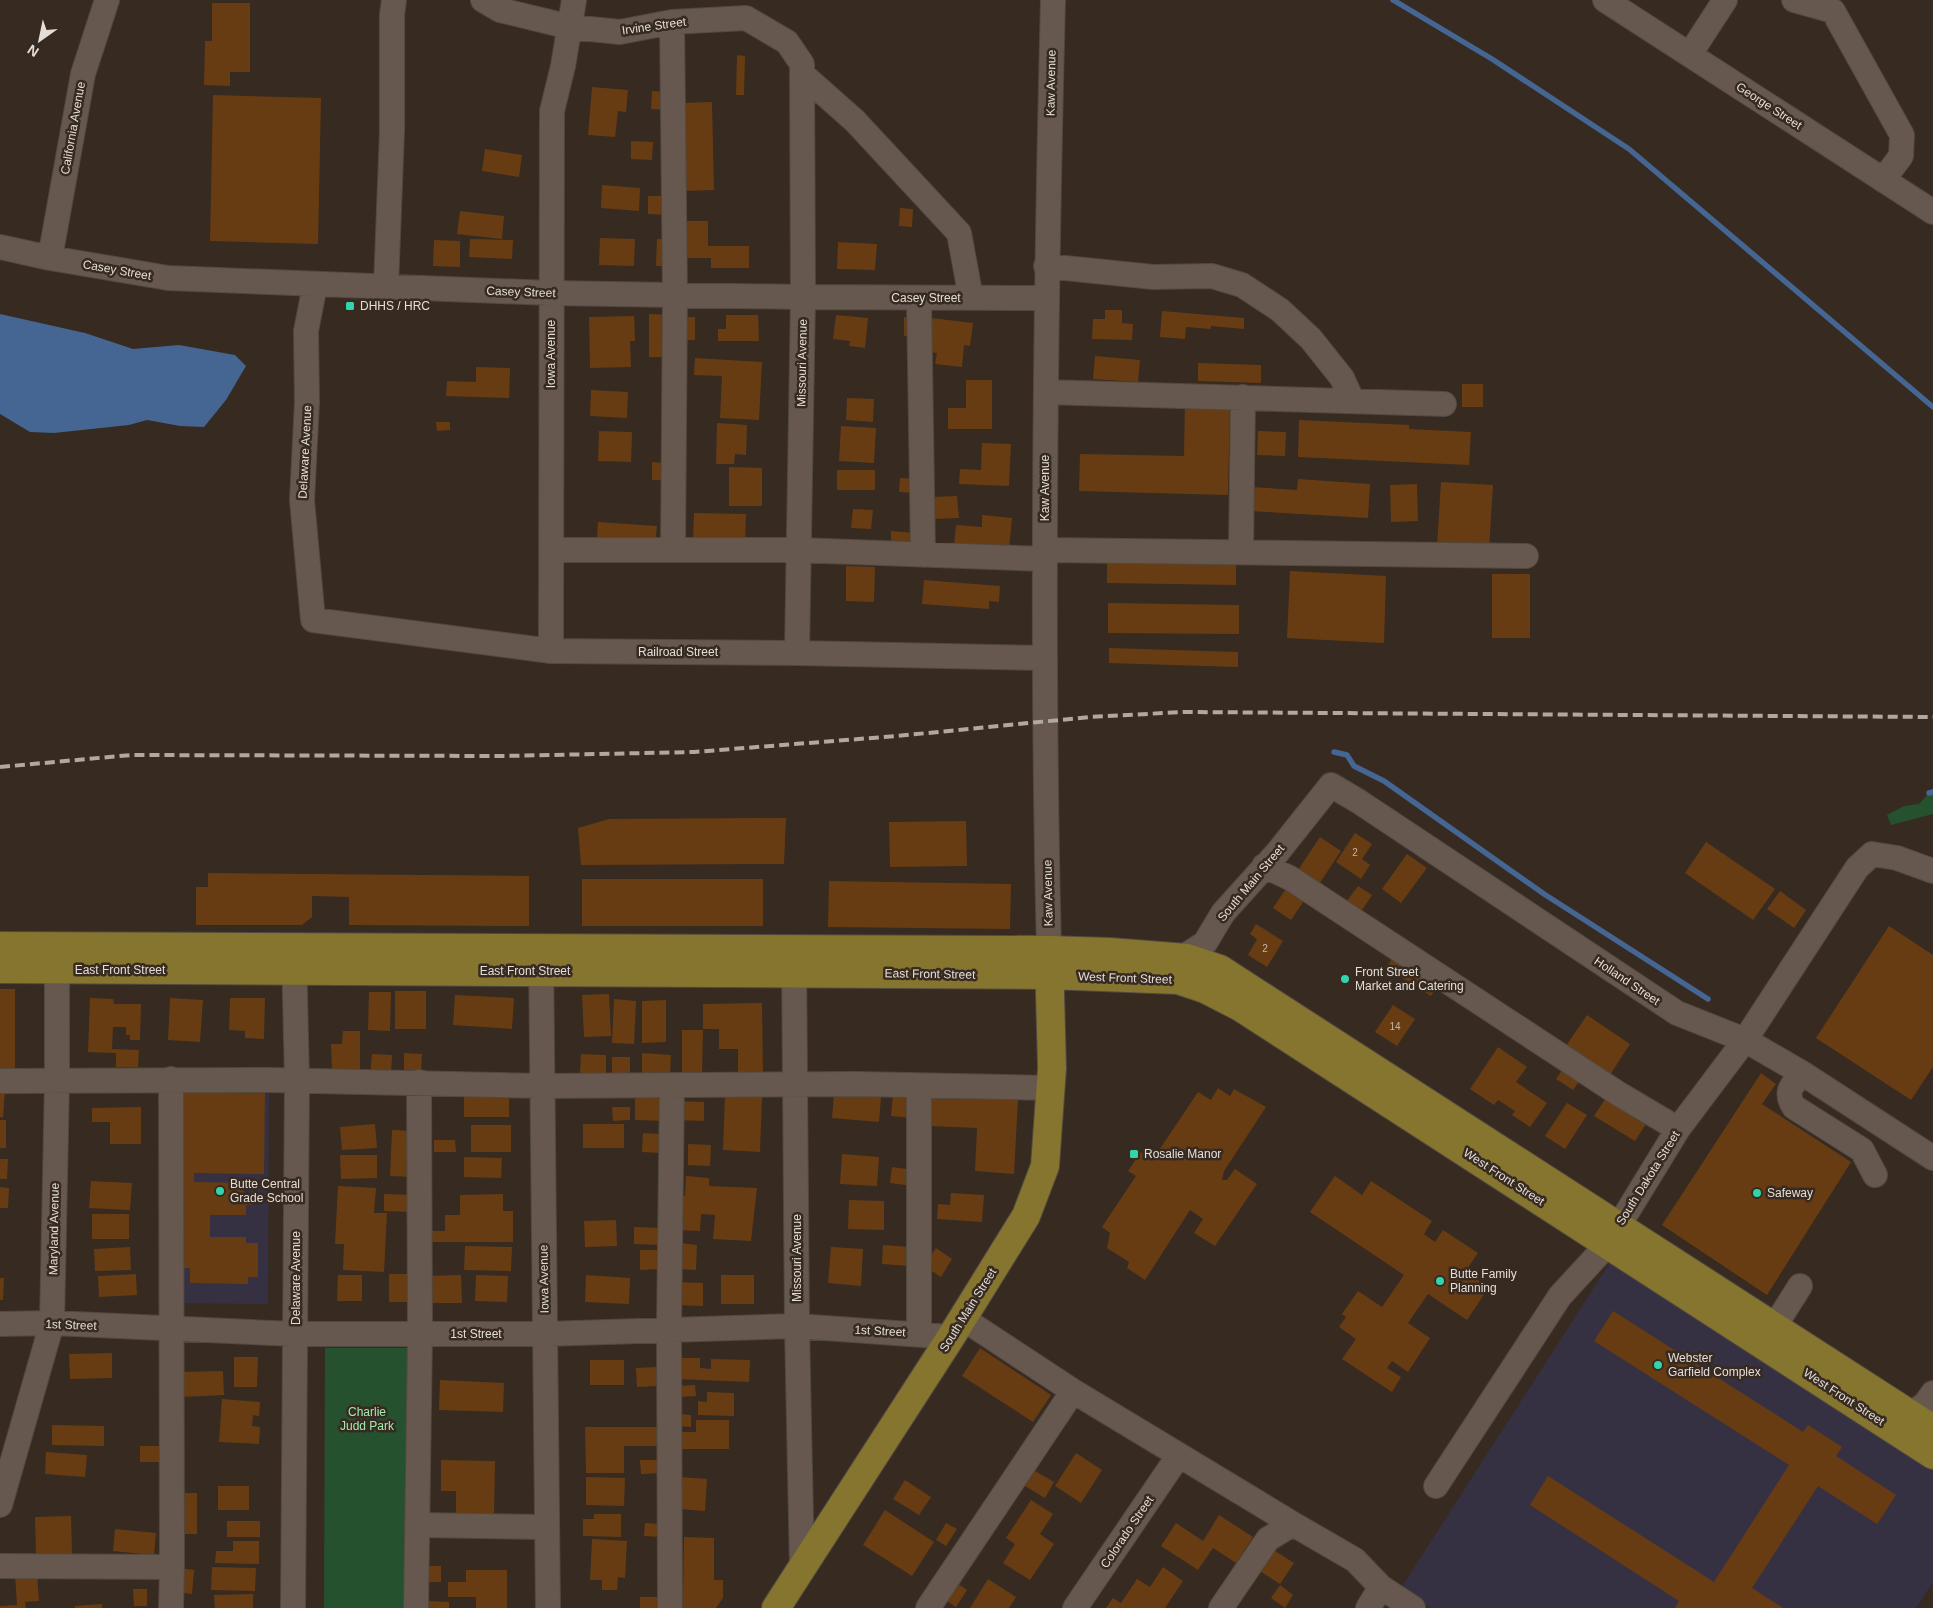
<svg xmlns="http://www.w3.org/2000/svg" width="1933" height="1608" font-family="Arial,sans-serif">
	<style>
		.education { fill: #363142 }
		.green { fill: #26512e }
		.water { fill: #456592 }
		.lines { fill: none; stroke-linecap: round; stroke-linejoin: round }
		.stream { stroke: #456592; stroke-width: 5.5 }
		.building { fill: #683c13 }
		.minor-casing { stroke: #51483f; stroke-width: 26 }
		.major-casing { stroke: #51483f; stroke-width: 30 }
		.minor { stroke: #66584e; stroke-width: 24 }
		.major { stroke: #85752e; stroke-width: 28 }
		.rail { stroke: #b1a8a1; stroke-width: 4; stroke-dasharray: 10 5; stroke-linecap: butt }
		.poi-dot { fill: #32d4a9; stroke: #362a21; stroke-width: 2 }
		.labels { text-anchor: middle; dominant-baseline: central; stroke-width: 5; stroke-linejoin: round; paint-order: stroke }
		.number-label { font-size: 10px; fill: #c6b5a6 }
		.street-label { font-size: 12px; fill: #e5ddd7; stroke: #362a21 }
		.poi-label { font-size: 12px; fill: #e5ddd7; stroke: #362a21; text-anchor: start }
		.park-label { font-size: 12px; fill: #a1eaac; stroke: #362a21 }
	</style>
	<rect width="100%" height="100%" fill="#362a21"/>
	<path class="education" d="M171,1079L269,1080L268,1304L170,1303Z
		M1611,1261L1933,1468V1582L1916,1608H1431L1401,1588Z"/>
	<path class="green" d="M1933,792V814L1891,825L1887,815L1904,806L1919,804L1929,793Z
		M325,1348H410L409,1608H324Z"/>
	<path class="water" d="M0,314L85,333L133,349L179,345L235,355L246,366L226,400L204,427L180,426L147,420L129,425L54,433L30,432L0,414Z"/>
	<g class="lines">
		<path class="stream" d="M1393,0L1492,59L1629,149L1933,407
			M1334,752L1347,755L1354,766L1384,781L1544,894L1708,999
			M1929,793L1933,792"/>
	</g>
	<path class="building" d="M212,3H250V72H230V86L204,85L205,41H212Z
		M737,55L745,56L744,95H736Z
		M592,87L628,90L626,112L618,111L615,137L588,135Z
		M652,91L666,92L664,110L651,109Z
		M213,95L321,98L318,244L210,241Z
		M712,102L714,190L685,191L682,103Z
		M631,141L653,142L652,160L631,159Z
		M485,149L522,155L519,177L482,171Z
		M602,185L640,188L639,211L601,208Z
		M648,196H666V215L648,214Z
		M900,208L913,209L912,227L899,226Z
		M460,211L504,216L502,239L457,234Z
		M687,221H708V246H749V268H711V258H687Z
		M600,238L635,239L634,266L599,265Z
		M470,239L513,240L512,259L469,257Z
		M657,239H667L666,266H656Z
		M434,240L460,241V267L433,266Z
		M838,242L877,244L875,270L837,269Z
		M1105,310H1122V323L1133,324L1132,340L1092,339L1093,319H1105Z
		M1162,311L1244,318V329L1211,326V329L1186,327L1185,339L1160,337Z
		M649,314L671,315L670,357H649Z
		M726,315H758L759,341H718V329H726Z
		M836,315L868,318L865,348L849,346L850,341L833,339Z
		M634,316L635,341H630L631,367L590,368L589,317Z
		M681,317H695V340H681Z
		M904,317L914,318V336H904Z
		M931,318L973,323L970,346L964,345L962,367L935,364L937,353L928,352Z
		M1095,356L1140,360L1138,382L1093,379Z
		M695,358L762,362L759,420L720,418L722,376L694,375Z
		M1198,363L1261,365V383L1198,381Z
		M476,367L510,368L509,398L446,396L447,381L476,382Z
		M966,380H992V429H948V408H966Z
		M1462,384H1483V407H1462Z
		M591,390L628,392L627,418L590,416Z
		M847,398L874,399L873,422L846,420Z
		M1185,402L1230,404L1228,495L1079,491L1080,454L1184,456Z
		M1299,420L1409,425V429L1471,432L1469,465L1298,457Z
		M436,422H450V430L437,431Z
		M717,423L747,425L746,455L735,454L734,464H716Z
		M841,426L876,428L874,463L839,461Z
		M599,431L632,432L631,462L598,461Z
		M1258,431L1286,432L1285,456L1257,455Z
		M982,443L1011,444L1009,486L959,484L960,469L981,470Z
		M652,462L664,463V480H652Z
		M729,467L762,468V506H729Z
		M837,470H875V490H837Z
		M900,478L918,479L917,493L899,492Z
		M1298,479L1370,484L1368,518L1250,511L1251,487L1297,490Z
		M1441,482L1493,485L1489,550L1437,547Z
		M1417,484L1418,521L1391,522L1390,485Z
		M957,496L959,518L932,519L931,497Z
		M853,509L873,510L871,529L851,528Z
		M694,513L746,514L745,541L693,540Z
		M982,515L1012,518L1009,550L954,545L956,525L982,527Z
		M598,522L657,526L655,543L597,539Z
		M891,531L915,533V544L891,543Z
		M1107,562L1236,564V585L1107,583Z
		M846,566L875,567L874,602L846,601Z
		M1290,571L1386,576L1384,643L1287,638Z
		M1492,574H1530V638H1492Z
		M924,580L1000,586L999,602L989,601V609L922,604Z
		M1108,603L1239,605V634L1108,633Z
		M1109,648L1238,652V667L1109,663Z
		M786,818L784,864L581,865L578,828L609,819Z
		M966,821L967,866L890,867L889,822Z
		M1355,833L1372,844L1362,859L1370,865L1361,879L1336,862Z
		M1320,837L1341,851L1319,884L1298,870Z
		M1706,842L1775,889L1753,920L1685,873Z
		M1407,854L1427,868L1401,903L1382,889Z
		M208,873L529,876V926L349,925V897L312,896V917L302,925H196V887H208Z
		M582,879H763V926H582Z
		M829,881L1011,884L1010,929L828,927Z
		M1289,884L1307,896L1291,920L1273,908Z
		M1358,886L1372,895L1362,910L1347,901Z
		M1780,891L1806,910L1794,928L1767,909Z
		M1256,924L1283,941L1267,967L1248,955L1257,939L1250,934Z
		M1889,926L1933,955V1067L1911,1100L1816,1038Z
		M1396,953L1440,982L1431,996L1386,968Z
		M0,989H15V1074H0Z
		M395,991H426V1029H395Z
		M369,992H391L390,1031L368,1030Z
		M609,994L611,1036L584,1037L582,995Z
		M455,995L514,998L512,1029L453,1025Z
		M90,998L113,999L114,1004H141L140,1040H130V1035H126V1027H113L112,1049L139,1050L138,1067H116V1053L88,1052Z
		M170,998L203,1000L200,1042L168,1040Z
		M230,998H265L264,1039L245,1038V1031L229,1030Z
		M614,999L636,1001L634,1044L612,1043Z
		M666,1000V1042L642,1043V1001Z
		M762,1003L763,1077H738V1049H719V1029H703V1004Z
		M1393,1005L1415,1019L1397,1046L1375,1032Z
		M1587,1015L1630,1044L1610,1075L1566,1046Z
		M682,1030H703L702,1075H682Z
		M343,1031H360V1070H332L331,1044H342Z
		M1498,1047L1527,1067L1516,1082L1547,1103L1530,1127L1512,1115L1515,1111L1498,1100L1494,1105L1470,1089Z
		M404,1053L422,1054L421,1073H404Z
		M642,1053L671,1055L670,1075L642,1074Z
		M372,1054L392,1055L391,1076L370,1075Z
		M581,1054L606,1055V1074L580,1073Z
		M612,1057H630V1078L612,1077Z
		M1566,1064L1583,1076L1573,1090L1556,1079Z
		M1761,1073L1776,1084L1762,1104L1851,1162L1767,1295L1662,1225Z
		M1218,1088L1230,1096L1234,1089L1266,1107L1224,1171L1222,1180H1227L1235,1169L1257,1184L1215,1246L1194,1233L1203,1219L1190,1210L1145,1280L1127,1268L1129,1262L1107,1248L1110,1233L1102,1227L1136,1176L1128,1171L1141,1152L1153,1159L1198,1092L1211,1100Z
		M178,1089L265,1090L264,1174L194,1173V1182L244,1183V1194H252V1205H246V1215H210V1237H246V1243H258V1277H248V1284L190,1283V1268H177Z
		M0,1090H5L3,1118L0,1117Z
		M464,1093H509V1117H464Z
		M635,1093H667V1121L635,1120Z
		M893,1093L914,1095L912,1118L891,1116Z
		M834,1094L881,1097L879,1122L832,1118Z
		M931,1094L1018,1099L1014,1174L975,1171L977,1128L929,1126Z
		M725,1095L762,1097L760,1152L723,1150Z
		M1607,1096L1648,1121L1635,1141L1594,1116Z
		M678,1101L704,1102V1121L678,1120Z
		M1567,1103L1587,1115L1565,1149L1545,1136Z
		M141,1107V1144H110V1122H92V1108Z
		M612,1107H630V1120L613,1121Z
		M0,1120H6V1148H0Z
		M375,1124L377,1148L342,1150L340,1127Z
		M583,1124H624V1148H583Z
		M471,1125H511V1152H471Z
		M392,1130L415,1131L413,1177L390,1176Z
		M643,1133L661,1134V1153L642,1152Z
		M434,1140H455L456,1152H434Z
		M688,1144L711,1145L710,1166L688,1165Z
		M842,1154L879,1157L877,1186L840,1184Z
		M340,1155H377V1178L341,1179Z
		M464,1157L502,1158L501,1178L464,1177Z
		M0,1159H8L7,1179H0Z
		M892,1167L914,1170L913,1186L890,1183Z
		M686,1176L709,1178V1186L757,1188L751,1241L713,1239L715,1215L701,1214L700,1231L678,1230L680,1196H685Z
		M1335,1176L1362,1195L1371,1181L1432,1221L1424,1234L1435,1242L1443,1230L1478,1253L1465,1272L1489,1287L1467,1320L1428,1294L1408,1323L1430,1338L1408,1372L1392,1361L1387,1368L1401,1377L1392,1392L1342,1359L1356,1339L1339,1327L1346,1317L1342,1314L1358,1291L1382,1307L1404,1275L1310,1212Z
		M91,1181L132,1183L130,1210L89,1208Z
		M338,1186L376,1188L374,1213H387L384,1272L343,1270L344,1244H335Z
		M0,1187L9,1188L8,1208H0Z
		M951,1193L984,1195L982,1222L937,1219L938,1204L950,1205Z
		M384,1194L414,1195L413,1212L384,1211Z
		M503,1194V1211H513V1242H431V1231H445V1215H460V1195Z
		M849,1200L884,1201V1230L848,1229Z
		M92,1214H129V1239H92Z
		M616,1220L617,1246L585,1247L584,1221Z
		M634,1227L663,1228V1245L634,1244Z
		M680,1243L697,1245L696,1270L678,1269Z
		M883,1245L910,1247V1266L882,1264Z
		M465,1246L512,1247L511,1271L464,1270Z
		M130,1247L131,1270L95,1271L94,1249Z
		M831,1247L863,1249L861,1286L828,1283Z
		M936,1248L952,1259L941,1277L924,1266Z
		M640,1250H659L660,1269L640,1270Z
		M136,1274L137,1295L99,1297L98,1276Z
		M389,1274H415L414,1302H389Z
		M338,1275H362V1301H337Z
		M461,1275L462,1303H430L428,1276Z
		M476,1275L508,1276L507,1302L475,1301Z
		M586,1275L630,1278L629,1304L585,1302Z
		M721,1275H754V1304H721Z
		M0,1278H4L3,1300H0Z
		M676,1282L703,1283V1306L676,1305Z
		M1613,1311L1803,1432L1808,1425L1842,1447L1836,1456L1896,1495L1877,1524L1818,1486L1752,1588L1783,1608H1675L1679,1601L1530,1505L1548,1476L1714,1582L1789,1465L1594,1341Z
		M980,1348L1051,1395L1033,1422L962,1376Z
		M112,1353V1378L70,1379L69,1354Z
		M234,1357H258L257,1387H234Z
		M678,1358H700V1368L711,1369V1359L750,1360L749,1382L677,1379Z
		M590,1360H624V1385H590Z
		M657,1367V1386L637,1387L636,1368Z
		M223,1371L224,1395L181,1397L180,1372Z
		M440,1380L504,1383L503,1412L439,1410Z
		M695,1385L696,1396L680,1397L679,1386Z
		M707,1392L734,1393V1416L698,1415V1401L707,1402Z
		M222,1399L260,1402L259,1416L253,1415L252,1426L260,1427L259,1444L219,1442Z
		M677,1414L691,1415V1427L676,1426Z
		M696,1420H729V1449H680V1432H696Z
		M52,1425L104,1426V1446L52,1445Z
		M585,1427H660V1446H624V1473H586Z
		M140,1446H160V1462H140Z
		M46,1452L87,1455L85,1477L45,1474Z
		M1076,1453L1102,1470L1081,1503L1055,1486Z
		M441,1460L495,1461L494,1516H456V1491H441Z
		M640,1460H660L661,1473L641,1474Z
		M1030,1468L1054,1482L1045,1498L1020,1483Z
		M586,1477L625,1478L624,1506L586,1505Z
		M680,1477L707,1479L705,1511L679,1509Z
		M905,1480L931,1497L919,1515L893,1499Z
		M218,1486H249V1510H218Z
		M179,1493H197V1534H179Z
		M1031,1500L1053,1514L1040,1534L1054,1544L1030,1580L1003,1563L1015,1544L1006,1538Z
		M885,1510L934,1542L912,1576L863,1545Z
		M594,1514H621V1537L583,1536V1519H594Z
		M1219,1515L1253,1537L1236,1563L1213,1548L1198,1570L1161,1546L1176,1523L1203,1541Z
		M71,1516L72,1554H36L35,1517Z
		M227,1521H260V1537H227Z
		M645,1523L661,1524L660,1537L644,1536Z
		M946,1523L957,1529L946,1546L936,1540Z
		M115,1529L156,1533L154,1555L113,1551Z
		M684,1537L714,1538V1580H723V1598L716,1608H674L683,1593Z
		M592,1539L627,1541L625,1578L618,1577L617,1590H602V1580H590Z
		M233,1541H259V1564L215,1563L216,1551H233Z
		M1272,1549L1294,1563L1280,1584L1258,1570Z
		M427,1566H441V1582H426Z
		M212,1567L256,1568L255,1591L211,1590Z
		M1163,1567L1183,1581L1165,1608H1106L1113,1598L1121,1603L1137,1579L1150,1587Z
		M179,1568L194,1570L192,1594L177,1592Z
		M466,1570H507V1608H476V1597H448V1582H466Z
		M37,1573L39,1601L25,1602L26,1608H0V1606L17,1605L15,1574Z
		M988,1579L1016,1597L1009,1608H970Z
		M954,1581L967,1590L956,1607L942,1598Z
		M1280,1585L1293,1595L1285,1608L1271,1598Z
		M133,1589H147V1606H134Z
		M253,1594V1608H215L214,1595Z
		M640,1597H663V1608H640Z
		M428,1601L449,1602V1608H428Z
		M102,1604V1608H75V1606Z"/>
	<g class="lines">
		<g class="minor-casing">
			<path id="minor" d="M483,0L500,10L570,27L620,32L672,22L746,18L787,42L802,64L803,297L797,653
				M1605,0L1933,212
				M1794,0L1833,11L1902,135L1901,156L1883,180
				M672,22L675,295L673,550
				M1690,54L1725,0
				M802,74L855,121L959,233L971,298
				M0,247L50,258L168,278L551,293L803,297L1046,298
				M50,258L83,74L107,0
				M1046,266L1153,277L1212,276L1242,285L1280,310L1311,339L1342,378L1352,400
				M315,285L306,331L307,402L302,500L313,620L551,651L797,653L1045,658
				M386,287L392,131V15L394,0
				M919,298L923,555
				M1046,392L1444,404
				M551,550H798L1045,559
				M1045,550L1526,556
				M1241,552L1243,397
				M551,651L552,111L563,66L574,0
				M1264,866L1290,878L1619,1094L1678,1129
				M1049,950C1041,634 1045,317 1053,0
				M541,954L548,1608
				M794,956L797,1326L802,1567
				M1180,971L1182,958L1205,943L1223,913L1277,853L1331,785L1358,801L1677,1013L1745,1040L1802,1073L1933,1158
				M1802,1073C1792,1085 1784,1092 1794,1107L1862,1150L1875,1175
				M0,1081L269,1080L542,1086L858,1084L1051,1088
				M919,1086V1333
				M962,1318L1073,1391L1293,1524L1355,1560L1381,1587L1413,1608
				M0,1324L52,1323L295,1334H545L797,1326L951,1337
				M1764,1343L1800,1286
				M1902,1430L1911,1415L1926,1403L1933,1393
				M1436,1486L1560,1296L1607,1245L1678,1129L1745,1040L1857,868L1872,854L1897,858L1933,871
				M0,1505L52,1323L57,1082V950
				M417,1525L547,1527
				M0,1566L172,1567L171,1079
				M171,1608L172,1567
				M293,1608L297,1080L294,952
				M416,1608L420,1334L419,1082
				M670,1608L669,1330L672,1086
				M928,1608L1073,1391
				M1075,1608L1179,1455
				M1221,1608L1268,1539L1293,1524
				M1368,1608L1381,1587"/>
		</g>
		<g class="major-casing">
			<path id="major" d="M0,946L1049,950L1110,952L1187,958L1220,969L1260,995L1933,1429
				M0,969L1049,975L1178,980L1205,989L1240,1007L1933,1455
				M776,1608L951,1337L1026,1216L1045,1166L1052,1068L1049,957"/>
		</g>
		<use href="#minor" class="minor"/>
		<use href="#major" class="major"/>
		<path class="rail" d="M0,767L131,755L502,756L694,752L897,736L1090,717L1183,712L1933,717"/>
	</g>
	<g class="poi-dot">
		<rect x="345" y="301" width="10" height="10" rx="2.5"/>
		<circle cx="1345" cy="979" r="5"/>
		<rect x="1129" y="1149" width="10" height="10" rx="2.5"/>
		<circle cx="220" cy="1191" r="5"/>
		<circle cx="1757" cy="1193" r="5"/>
		<circle cx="1440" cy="1281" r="5"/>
		<circle cx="1658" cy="1365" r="5"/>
	</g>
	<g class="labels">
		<g class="number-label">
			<text x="1355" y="852">2</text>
			<text x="1265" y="948">2</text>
			<text x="1395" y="1026">14</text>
		</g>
		<g class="street-label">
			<text transform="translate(654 26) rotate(-8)">Irvine Street</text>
			<text transform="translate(1051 83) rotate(-89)">Kaw Avenue</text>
			<text transform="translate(1769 106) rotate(33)">George Street</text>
			<text transform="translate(73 128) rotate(-80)">California Avenue</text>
			<text transform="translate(117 270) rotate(10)">Casey Street</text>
			<text transform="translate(521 292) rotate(2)">Casey Street</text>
			<text x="926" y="298">Casey Street</text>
			<text transform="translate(551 354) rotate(-90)">Iowa Avenue</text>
			<text transform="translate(802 363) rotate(-89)">Missouri Avenue</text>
			<text transform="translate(305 452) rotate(-87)">Delaware Avenue</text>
			<text transform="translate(1045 488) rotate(-90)">Kaw Avenue</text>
			<text x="678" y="652">Railroad Street</text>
			<text transform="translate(1251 883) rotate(-50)">South Main Street</text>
			<text transform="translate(1048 893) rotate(-91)">Kaw Avenue</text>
			<text x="120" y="970">East Front Street</text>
			<text x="525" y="971">East Front Street</text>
			<text transform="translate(930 974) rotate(1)">East Front Street</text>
			<text transform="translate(1125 978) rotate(2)">West Front Street</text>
			<text transform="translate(1627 981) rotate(34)">Holland Street</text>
			<text transform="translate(1504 1177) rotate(33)">West Front Street</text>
			<text transform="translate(1648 1178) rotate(-58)">South Dakota Street</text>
			<text transform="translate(54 1229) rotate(-89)">Maryland Avenue</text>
			<text transform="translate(797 1258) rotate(-90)">Missouri Avenue</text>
			<text transform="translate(296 1278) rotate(-90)">Delaware Avenue</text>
			<text transform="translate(544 1279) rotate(-91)">Iowa Avenue</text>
			<text transform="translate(968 1310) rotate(-58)">South Main Street</text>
			<text transform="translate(71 1325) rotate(2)">1st Street</text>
			<text transform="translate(880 1331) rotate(3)">1st Street</text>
			<text x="476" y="1334">1st Street</text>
			<text transform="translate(1844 1397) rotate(33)">West Front Street</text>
			<text transform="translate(1127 1532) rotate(-56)">Colorado Street</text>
		</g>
		<g class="poi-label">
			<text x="360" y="306">DHHS / HRC</text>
			<text x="1355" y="972">Front Street<tspan x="1355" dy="14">Market and Catering</tspan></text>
			<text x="1144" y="1154">Rosalie Manor</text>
			<text x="230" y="1184">Butte Central<tspan x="230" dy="14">Grade School</tspan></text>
			<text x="1767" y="1193">Safeway</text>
			<text x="1450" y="1274">Butte Family<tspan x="1450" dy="14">Planning</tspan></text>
			<text x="1668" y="1358">Webster<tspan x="1668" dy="14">Garfield Complex</tspan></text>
		</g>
		<g class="park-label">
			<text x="367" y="1412">Charlie<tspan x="367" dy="14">Judd Park</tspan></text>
		</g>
	</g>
	<g transform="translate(40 40) rotate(213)" stroke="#362a21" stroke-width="4" paint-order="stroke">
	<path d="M0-4L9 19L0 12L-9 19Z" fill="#e5ddd7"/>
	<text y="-8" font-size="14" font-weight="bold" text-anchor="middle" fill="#e5ddd7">N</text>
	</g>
</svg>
